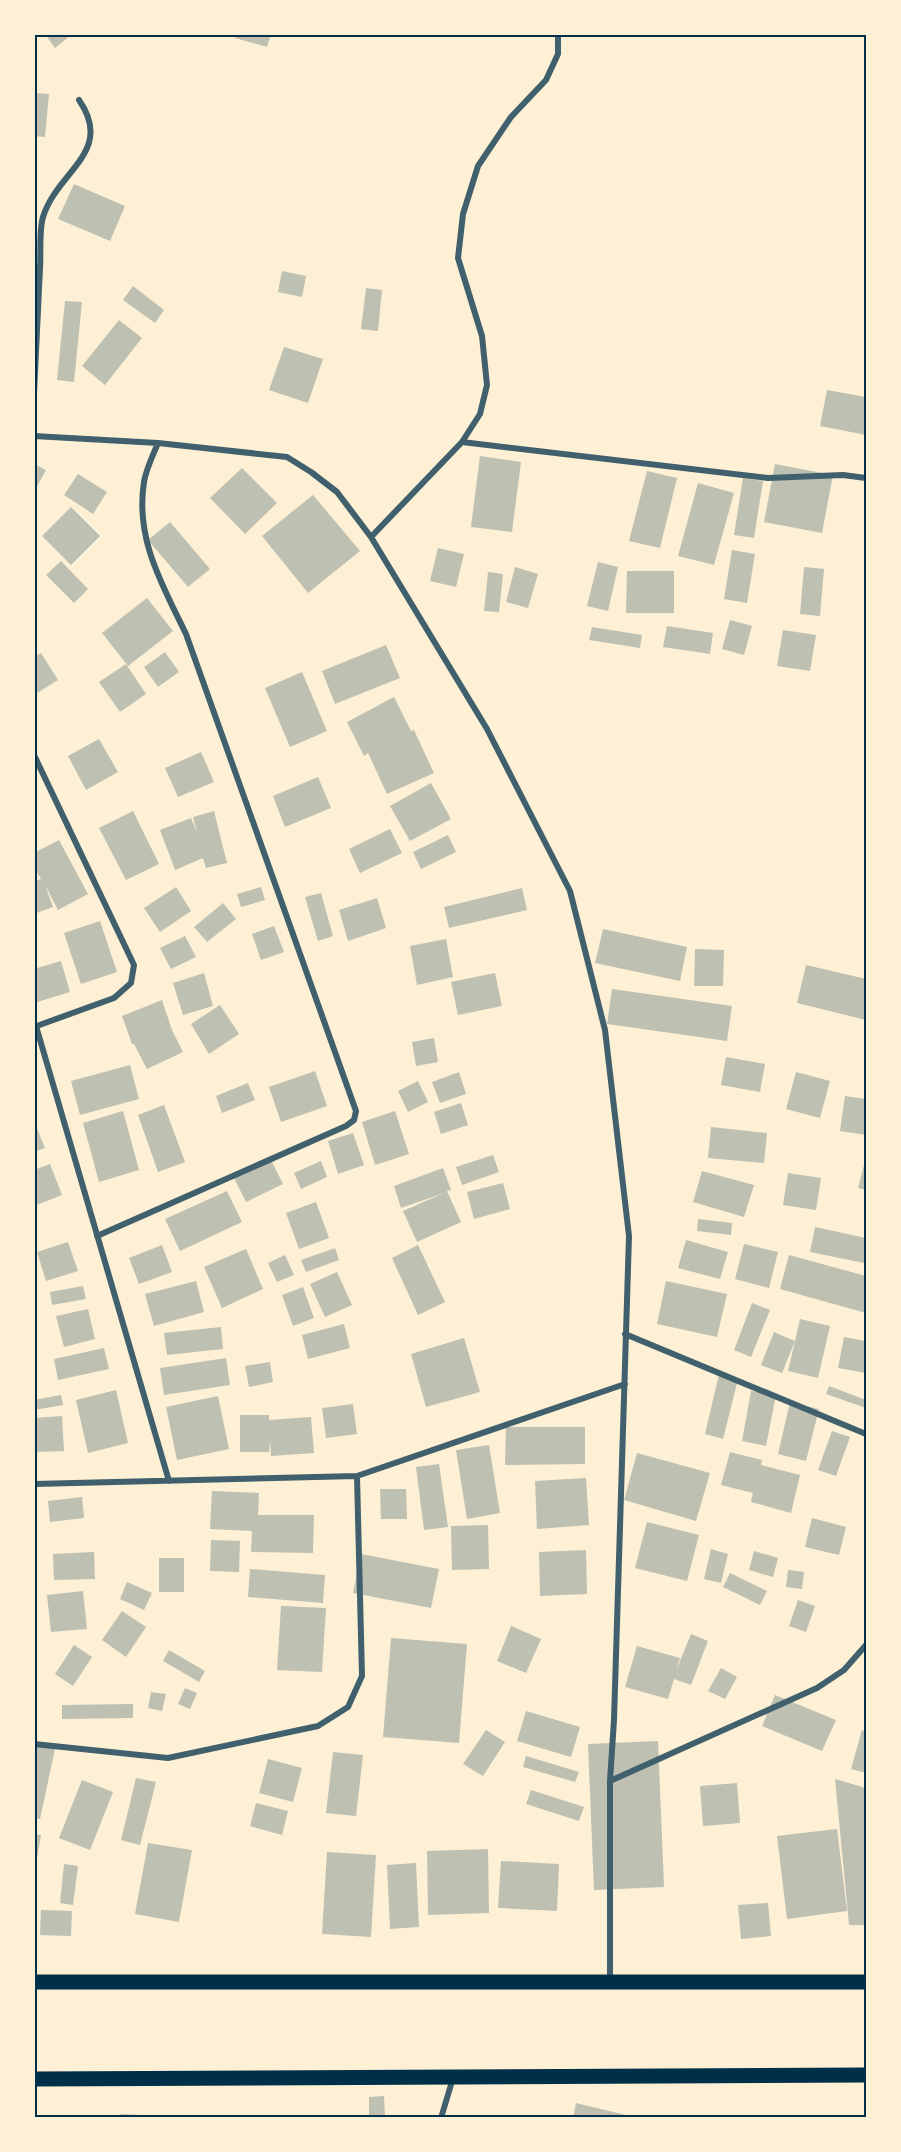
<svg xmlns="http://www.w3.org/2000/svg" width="901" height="2152" font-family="'PT Sans Narrow',sans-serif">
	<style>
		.building { fill: #bec0b2 }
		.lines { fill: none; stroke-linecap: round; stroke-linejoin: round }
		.minor { stroke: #3f606c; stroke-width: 6 }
		.primary { stroke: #003049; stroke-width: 15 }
		.neatline { fill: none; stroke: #003049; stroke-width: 2 }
	</style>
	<rect width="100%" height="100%" fill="#fdf0d5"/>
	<path class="building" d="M45,34H72L55,48Z
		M237,34H271L267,47L235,38Z
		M34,93L49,94L45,137L34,136Z
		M74,184L125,206L110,241L58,219Z
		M282,271L306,276L302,297L278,292Z
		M133,286L164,310L155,323L123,300Z
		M366,288L382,290L378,331L361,329Z
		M65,301L82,302L74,382L57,380Z
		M119,320L142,338L105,385L82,366Z
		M284,347L323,359L308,403L269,390Z
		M827,390L866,397V435L820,426Z
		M480,456L521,462L512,532L471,527Z
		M34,464L46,470L34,492Z
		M775,464L833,475L822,533L764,522Z
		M242,468L277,503L245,534L210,498Z
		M647,471L677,478L660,548L629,541Z
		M78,474L107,492L93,514L64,495Z
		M743,478L763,481L754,538L734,535Z
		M698,483L734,493L714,565L678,556Z
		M313,495L360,551L308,593L262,536Z
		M71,507L100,536L71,565L42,536Z
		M170,522L210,569L188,587L148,540Z
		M438,548L464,554L456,587L430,581Z
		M732,550L755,554L747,603L724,599Z
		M61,561L88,589L74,603L46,575Z
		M598,562L618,567L608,611L587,606Z
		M515,567L538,574L528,608L506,602Z
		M804,567L824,569L820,616L800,614Z
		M627,571H674V613H626Z
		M488,572L503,574L499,612L484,611Z
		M147,598L173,631L128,666L102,633Z
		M730,620L752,626L744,655L722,649Z
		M667,626L713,633L710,654L663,647Z
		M592,627L642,635L640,648L589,640Z
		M783,630L816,635L810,671L777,666Z
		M386,645L400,678L335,704L322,671Z
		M165,652L179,672L158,687L144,667Z
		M34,653L36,656L41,653L58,680L34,695Z
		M126,664L146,694L120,712L99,682Z
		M302,672L327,731L290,747L265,688Z
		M394,697L411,731L414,730L434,773L387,794L368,753L364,756L347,722Z
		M99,739L118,772L86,790L68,756Z
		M201,752L214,782L178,797L165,768Z
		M318,777L331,808L285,827L273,796Z
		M431,783L451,819L410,841L390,806Z
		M133,811L159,864L126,880L99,828Z
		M214,811L227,863L206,868L203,858L175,870L160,830L191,818L197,832L193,817Z
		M390,829L402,853L360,873L349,849Z
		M448,835L456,852L421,869L413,852Z
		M59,840L88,894L58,910L45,885L53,907L34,914V881L41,879L34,867V853Z
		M176,887L191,911L160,932L144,908Z
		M261,887L265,900L241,907L237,894Z
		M522,888L527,910L449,928L444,907Z
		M321,893L333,936L318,941L305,897Z
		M377,898L386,928L348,941L339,910Z
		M223,903L236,919L207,942L194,927Z
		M100,921L117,972L81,984L64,933Z
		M274,926L284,952L261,960L252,934Z
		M603,929L687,947L680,981L595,963Z
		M185,936L196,957L171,969L160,948Z
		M446,939L453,977L417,985L410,946Z
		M695,949L724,950L723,986H694Z
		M61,961L70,992L34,1003V969Z
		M806,965L866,979V1020L797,1003Z
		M204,973L213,1006L183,1015L173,983Z
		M495,973L502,1006L458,1015L451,982Z
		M612,989L732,1006L727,1041L607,1024Z
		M162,1000L172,1030L183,1052L147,1069L134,1044H132L122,1016Z
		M220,1005L239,1034L209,1054L191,1024Z
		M434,1038L438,1062L416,1066L412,1042Z
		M726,1057L765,1064L760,1092L721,1085Z
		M130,1065L139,1099L80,1115L71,1081Z
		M315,1071L327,1106L281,1122L269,1087Z
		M459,1072L466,1094L440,1103L432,1082Z
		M796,1072L830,1081L820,1118L786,1109Z
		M418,1081L428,1102L408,1112L398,1091Z
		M248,1083L255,1100L222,1113L216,1096Z
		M845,1096L866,1099V1135L840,1131Z
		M461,1103L468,1125L441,1134L434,1112Z
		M164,1105L185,1162L158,1172L138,1115Z
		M123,1111L139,1170L99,1182L83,1123Z
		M395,1111L409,1154L375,1165L362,1122Z
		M34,1121L45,1148L34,1152Z
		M711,1127L767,1133L764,1163L708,1158Z
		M353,1133L364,1165L338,1174L328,1141Z
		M493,1155L499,1172L462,1185L456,1167Z
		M866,1158V1190L858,1188Z
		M271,1160L283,1184L246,1202L234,1178Z
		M321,1161L327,1177L301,1189L294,1173Z
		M50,1164L62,1195L34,1206V1170Z
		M443,1168L451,1190L447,1191L461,1222L417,1242L403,1211L444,1193L401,1208L394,1186Z
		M702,1171L754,1185L744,1217L693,1202Z
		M788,1173L821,1178L816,1210L783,1205Z
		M503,1183L510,1209L474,1219L467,1192Z
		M227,1191L242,1222L180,1251L165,1219Z
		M316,1202L329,1238L299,1249L286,1213Z
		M698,1219L732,1223L731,1235L697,1231Z
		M815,1227L866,1238L864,1263L810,1252Z
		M686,1240L728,1252L720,1279L678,1268Z
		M68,1242L78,1271L46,1281L37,1252Z
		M744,1244L778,1252L769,1288L735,1279Z
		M162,1245L172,1272L139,1284L129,1258Z
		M418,1245L445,1302L418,1315L392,1258Z
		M335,1248L339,1260L306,1272L301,1260Z
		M246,1249L263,1289L222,1308L204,1267Z
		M285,1255L294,1275L277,1282L268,1263Z
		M789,1255L866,1276V1313L780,1289Z
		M337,1272L352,1305L325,1317L310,1284Z
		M196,1281L204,1312L154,1326L145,1294Z
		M666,1281L727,1294L717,1337L657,1324Z
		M83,1286L86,1299L52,1305L50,1292Z
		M303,1287L314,1318L293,1326L282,1295Z
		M752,1303L770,1310L751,1357L734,1350Z
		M88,1309L95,1339L64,1347L56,1316Z
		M800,1319L830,1326L818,1378L788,1371L795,1341L782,1373L761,1365L774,1332L795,1341Z
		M344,1324L350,1348L308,1359L302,1335Z
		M221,1327L223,1349L167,1355L164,1333Z
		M844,1337L866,1341V1373L838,1368Z
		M464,1338L480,1392L426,1407L411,1354Z
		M104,1348L109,1369L58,1380L54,1359Z
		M226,1358L230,1385L164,1395L160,1368Z
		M270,1362L273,1382L249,1387L245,1366Z
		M719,1374L738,1379L723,1439L705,1434Z
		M829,1386L866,1400V1408L826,1394Z
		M116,1390L128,1443L88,1453L76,1400Z
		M751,1391L776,1395L766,1446L742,1441Z
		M61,1395L63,1405L34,1410V1400Z
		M218,1396L229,1449L177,1460L166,1407Z
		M790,1402L819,1409L806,1461L778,1454Z
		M353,1404L357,1434L326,1438L322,1408Z
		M240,1415H269V1420L311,1417L314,1453L271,1456L270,1440L269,1452H240Z
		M62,1416L64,1451L36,1452L34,1418Z
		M506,1427H585V1464L505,1465Z
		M832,1431L850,1437L836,1476L818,1470Z
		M489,1445L500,1513L467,1519L456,1450Z
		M730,1452L762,1460L761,1465L800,1475L791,1513L751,1502L753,1493L721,1485Z
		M637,1453L710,1473L696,1521L624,1500Z
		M439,1464L448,1527L424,1530L416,1467Z
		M586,1478L589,1525L537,1529L535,1481Z
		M380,1489H406L407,1519H381Z
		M212,1491L259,1493L258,1515H314L313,1553L251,1552L252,1531L210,1529Z
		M82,1497L84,1518L50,1522L48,1501Z
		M812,1518L846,1527L839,1555L805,1547Z
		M647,1522L699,1535L687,1581L635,1568Z
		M488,1525L489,1569L452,1570L451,1526Z
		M211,1540L240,1541L239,1572L210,1571Z
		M711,1549L728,1554L721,1583L704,1579Z
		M586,1550L587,1594L540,1596L539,1552Z
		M754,1551L778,1558L773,1577L749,1570Z
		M94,1552L95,1579L54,1580L53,1554Z
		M361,1554L439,1569L431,1608L353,1593Z
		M159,1558H184V1592H159Z
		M250,1569L325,1575L323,1603L248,1597Z
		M788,1570L804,1572L802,1589L786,1587Z
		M730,1573L767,1591L760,1605L723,1587Z
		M127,1582L152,1593L144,1610L120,1599Z
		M83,1591L87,1629L51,1632L47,1595Z
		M798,1600L815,1606L806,1632L789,1626Z
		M281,1606L326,1608L322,1672L277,1670Z
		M122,1611L146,1627L126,1657L102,1640Z
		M511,1626L541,1639L526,1673L497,1661Z
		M691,1634L708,1641L691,1685L674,1679L668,1699L625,1687L637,1646L680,1658L676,1671Z
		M391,1638L467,1644L459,1743L383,1737Z
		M74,1645L92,1657L73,1686L55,1674Z
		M169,1650L205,1671L199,1682L163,1661Z
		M721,1668L737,1677L725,1699L708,1691Z
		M185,1688L197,1693L190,1709L178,1704Z
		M151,1692L166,1694L162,1711L148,1708Z
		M775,1695L836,1720L822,1751L762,1726Z
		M133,1704V1718L62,1719V1705Z
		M526,1711L580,1727L571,1757L517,1741Z
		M486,1730L505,1742L483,1776L463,1764Z
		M862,1730L866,1732V1773L851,1769Z
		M658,1741L664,1887L594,1890L588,1744Z
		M34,1745L55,1749L40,1819L34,1818Z
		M333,1752L363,1755L356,1816L326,1813Z
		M526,1756L579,1772L575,1782L523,1767Z
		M268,1759L302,1768L293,1802L259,1793Z
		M136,1778L156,1782L140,1845L121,1840Z
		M835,1779L866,1788V1925H849Z
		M82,1780L113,1792L90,1850L59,1838Z
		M737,1783L740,1823L703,1826L700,1786Z
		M531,1790L584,1807L579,1821L526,1804Z
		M256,1803L288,1811L282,1835L250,1826Z
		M837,1829L847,1911L787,1919L777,1836Z
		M34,1834L41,1835L37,1859H34Z
		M148,1843L192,1850L179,1922L135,1914Z
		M488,1849L489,1913L428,1915L427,1851Z
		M327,1852L376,1855L371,1937L322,1934Z
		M501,1861L559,1864L557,1911L498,1908Z
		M416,1863L419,1927L390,1929L387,1865Z
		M64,1864L78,1866L73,1905L60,1903Z
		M768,1903L771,1936L741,1939L738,1905Z
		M41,1910L72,1911L71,1936L40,1935Z
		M384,2096L385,2118H369V2097Z
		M576,2103L634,2117V2118H573Z
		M120,2114L162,2116L161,2118H120Z"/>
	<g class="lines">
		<path class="minor" d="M34,393C36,351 38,309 40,268C41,253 39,230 43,217C57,171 115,152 79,100
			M34,436L158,443L287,457L311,472L337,492L371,537L487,729L570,891L605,1030L629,1236L614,1720L610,1781V1982
			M462,442L768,478L843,475L866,478
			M371,537L462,442L480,414L487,385L482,336L458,258L463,214L478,166L511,117L546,80L558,54V34
			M34,755L134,965L131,983L114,998L34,1027
			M36,1026L169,1481
			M97,1236L346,1126L354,1120L356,1111L186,634C162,584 135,539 144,482C146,469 153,455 158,443
			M625,1334L866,1434
			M34,1484L357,1476L625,1384
			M34,1744L168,1758L318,1726L348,1707L362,1676L357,1476
			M610,1781L817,1688L844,1670L866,1645
			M441,2118L453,2078"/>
		<path class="primary" d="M34,1982H866
			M34,2079L866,2075"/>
	</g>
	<rect width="901" height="2152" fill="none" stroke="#fdf0d5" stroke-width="72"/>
	<rect x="36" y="36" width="829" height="2080" class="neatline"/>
</svg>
